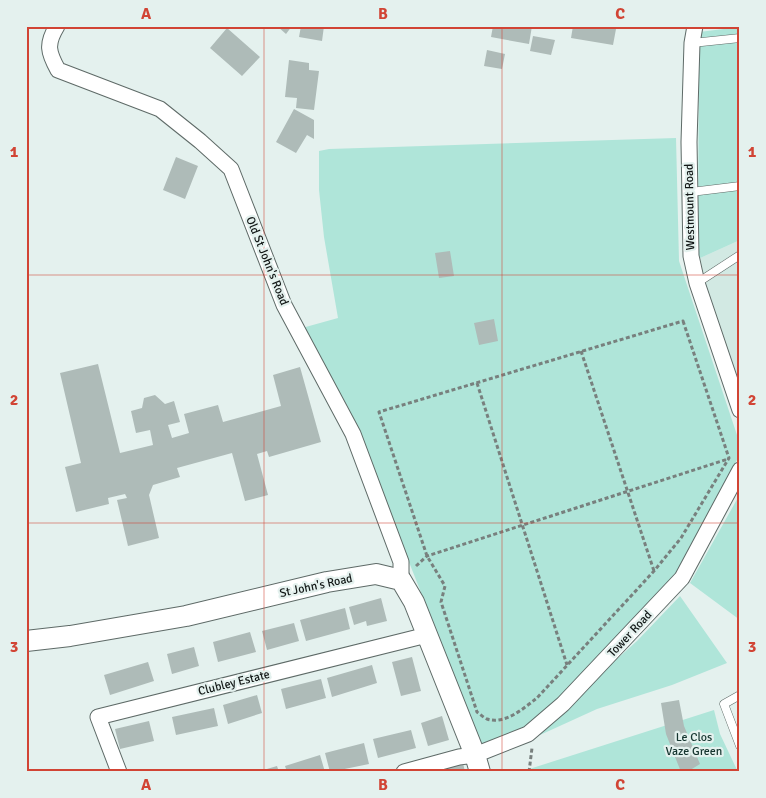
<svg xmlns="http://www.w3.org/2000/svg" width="766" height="798" font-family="Signika,sans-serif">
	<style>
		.built { fill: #d2e9e3 }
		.green { fill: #afe5d9 }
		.building { fill: #aebbb8 }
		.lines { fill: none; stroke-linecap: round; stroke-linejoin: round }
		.lane-casing { stroke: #5e6a67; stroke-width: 9 }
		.street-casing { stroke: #5e6a67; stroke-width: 17 }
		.secondary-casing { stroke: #5e6a67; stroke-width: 22 }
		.path { stroke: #78807e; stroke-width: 3; stroke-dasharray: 4 2.5; stroke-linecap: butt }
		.lane { stroke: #fff; stroke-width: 8 }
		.street { stroke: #fff; stroke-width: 15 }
		.secondary { stroke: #fff; stroke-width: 20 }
		.grid { fill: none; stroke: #d14434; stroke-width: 1; stroke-opacity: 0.55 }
		.labels { text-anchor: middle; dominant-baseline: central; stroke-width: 4.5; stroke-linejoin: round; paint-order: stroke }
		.street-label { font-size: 12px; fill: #121716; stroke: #e4f1ee }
		.park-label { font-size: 12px; fill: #14342e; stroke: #e4f1ee }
		.neatline { fill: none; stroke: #d14434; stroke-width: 2 }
		.grid-label { font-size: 16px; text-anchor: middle; font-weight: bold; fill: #d14434 }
	</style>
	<rect width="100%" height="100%" fill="#e4f1ee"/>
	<path class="built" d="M740,240V388L698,259Z"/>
	<path class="green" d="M740,27V240L698,259L699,32Z
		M676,138L679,261L740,444V454L682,566L559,698L526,726L481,745L348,407L302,328L338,318L324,237L319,190V151L329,149Z
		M740,494V620L690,583Z
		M680,596L727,663L672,685L597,709L540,735L538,730L637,641Z
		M714,710L720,734L738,772H520Z"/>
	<path class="building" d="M277,26H292L286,34Z
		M301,26H324L322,41L299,37Z
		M493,26H532L529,44L491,37Z
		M573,26H601L616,29L613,45L571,38Z
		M227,28L260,57L242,76L210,48Z
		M533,36L555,40L551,55L530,51Z
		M487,50L505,54L502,69L484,66Z
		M289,60L309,63V70L319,71L314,110L296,108L297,98L285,97Z
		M294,109L314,120V139L307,135L296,153L276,142Z
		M176,157L198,166L185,199L163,190Z
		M450,251L454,276L439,278L435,253Z
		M494,319L498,341L479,345L474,323Z
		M98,364L120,453L153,445L150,430L136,433L131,411L142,408L144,398L155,395L165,404L174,401L180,422L168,425L172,438L189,433L184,414L218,405L223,422L281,406L273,375L300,367L321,442L269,457L267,451L257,454L268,495L245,501L232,453L177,468L180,477L153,485L149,495L159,538L128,546L117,500L127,498L125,494L108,498L109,504L76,512L65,467L81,463L60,373Z
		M381,598L387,621L367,626L366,621L354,625L349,607Z
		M345,608L350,629L306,641L300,620Z
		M294,623L299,641L267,650L262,631Z
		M250,632L256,652L218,662L213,642Z
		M194,647L199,666L172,674L167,654Z
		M412,657L421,691L401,696L392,662Z
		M148,662L154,681L110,695L104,675Z
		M372,665L377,683L332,697L327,678Z
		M321,679L326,698L286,709L281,689Z
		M257,695L262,713L228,724L223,705Z
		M679,700L684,726L700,764L687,772H681L666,734L661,703Z
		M214,708L218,726L176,735L172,717Z
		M442,716L449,740L428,746L421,723Z
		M149,721L154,741L120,749L115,729Z
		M411,730L416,748L378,758L373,739Z
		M364,743L369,764L330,772L325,753Z
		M320,755L325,772H287L285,766Z
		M463,763L465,772H434L433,770Z
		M277,766L279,772H260V771Z"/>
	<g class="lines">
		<g class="lane-casing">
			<path id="lane" d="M692,43L740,38
				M691,192L740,186
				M697,283L740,255
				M740,695L724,704L740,746"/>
		</g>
		<g class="street-casing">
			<path id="street" d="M57,26C46,44 48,52 58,70L160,109L200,141L231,169L284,305L353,434L401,562V580
				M695,26L692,43L689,142L691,256L697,283L740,410
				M119,772L98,717L427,635
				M404,772L459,757L475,755L528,734L563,704L682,578L740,470"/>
		</g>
		<g class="secondary-casing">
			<path id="secondary" d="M26,641L70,636L186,616L327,582L376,574L401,580L414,602L475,755L480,772"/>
		</g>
		<path class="path" d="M683,321L729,458L681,538L654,571L537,698C524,708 505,725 487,719C484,718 480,714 477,712L441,602L445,586L427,556L379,412Z
			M581,351L654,571
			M477,383L567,665
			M416,566L427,556L728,459
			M529,772L532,748"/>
		<use href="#lane" class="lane"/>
		<use href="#street" class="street"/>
		<use href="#secondary" class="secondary"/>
	</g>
	<path class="grid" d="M264,26V772M502,26V772M26,275H740M26,523H740"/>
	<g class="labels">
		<g class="street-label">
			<text transform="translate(690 207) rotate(-91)">Westmount Road</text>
			<text transform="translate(267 261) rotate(68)">Old St John's Road</text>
			<text transform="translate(316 586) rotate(-12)">St John's Road</text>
			<text transform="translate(630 634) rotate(-47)">Tower Road</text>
			<text transform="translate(234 683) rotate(-14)">Clubley Estate</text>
		</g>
		<g class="park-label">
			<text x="694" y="737">Le Clos<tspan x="694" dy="14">Vaze Green</tspan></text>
		</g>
	</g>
	<rect width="766" height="798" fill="none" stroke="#e4f1ee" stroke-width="55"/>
	<rect x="28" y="28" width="710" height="742" class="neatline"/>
	<g class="grid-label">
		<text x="146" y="19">A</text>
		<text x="383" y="19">B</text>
		<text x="620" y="19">C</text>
		<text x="14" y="157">1</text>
		<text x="752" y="157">1</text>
		<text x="14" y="405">2</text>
		<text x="752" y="405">2</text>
		<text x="14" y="652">3</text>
		<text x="752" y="652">3</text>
		<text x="146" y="790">A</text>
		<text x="383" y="790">B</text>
		<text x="620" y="790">C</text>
	</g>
</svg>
